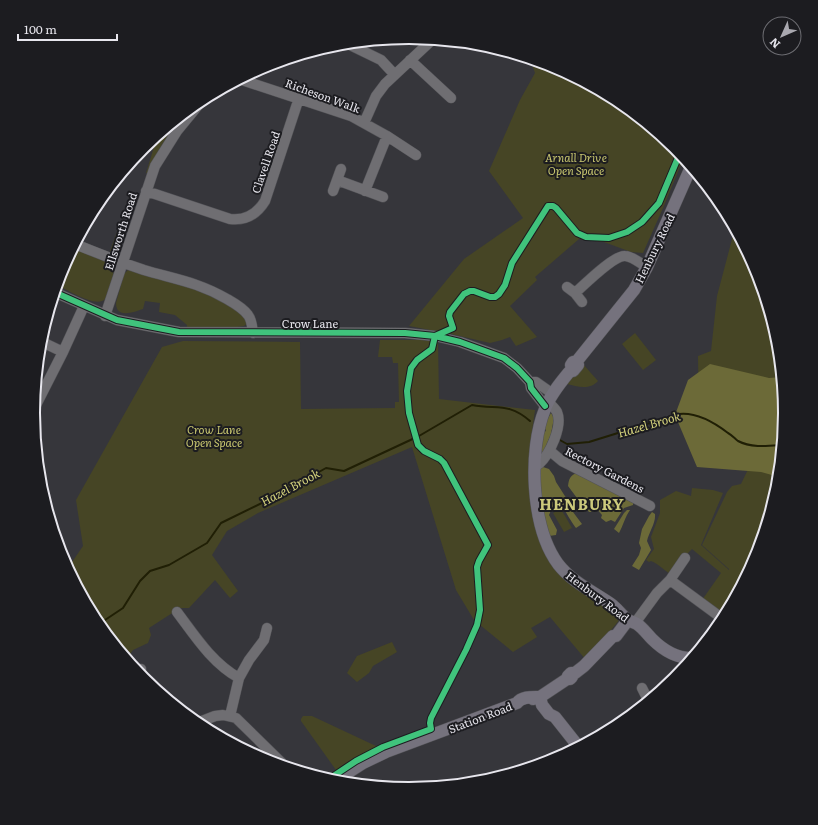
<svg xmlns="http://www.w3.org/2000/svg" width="818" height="825" font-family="Literata,serif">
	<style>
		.green { fill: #464525 }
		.forest { fill: #6c6a38 }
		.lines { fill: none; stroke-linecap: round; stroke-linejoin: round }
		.stream { stroke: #201f05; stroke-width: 2 }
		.minor-casing { stroke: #535357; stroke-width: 11 }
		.major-casing { stroke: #535357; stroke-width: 13 }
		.minor { stroke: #6f6e72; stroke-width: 10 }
		.major { stroke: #75727d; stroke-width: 12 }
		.cycleway-casing { stroke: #1c1c20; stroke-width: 8 }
		.cycleway { stroke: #40c37c; stroke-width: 6 }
		.labels { text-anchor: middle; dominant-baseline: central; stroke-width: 4; stroke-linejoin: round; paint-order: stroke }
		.street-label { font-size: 11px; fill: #e7e6ed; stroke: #1c1c20 }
		.park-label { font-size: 11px; font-style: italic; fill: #c8c66f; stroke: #1c1c20 }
		.water-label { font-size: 12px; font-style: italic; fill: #d6d47d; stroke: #1c1c20 }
		.district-label { font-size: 15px; font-weight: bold; letter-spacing: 1px; fill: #ccca7c; stroke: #1c1c20 }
		.rim { fill: none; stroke: #e7e6ed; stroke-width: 2 }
	</style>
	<rect width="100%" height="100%" fill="#36363b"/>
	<path class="green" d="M530,58L553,65L618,100L675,147L684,157L663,208L643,253L631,252L604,242L579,239L535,277L537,280L510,306L537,337L516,346L510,337L502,340L490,343L451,334L409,326L464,259L523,218L489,171L520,100L535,73Z
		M176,120L179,121C164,139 157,152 148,173H146L158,134Z
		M117,226L126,229L118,252L116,254L110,251L117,232Z
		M735,228L756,269L778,339L785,413L778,486L756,557L724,616L702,600L721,573L692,549L677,564L670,574C663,569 657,563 651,561L649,562L646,560L654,549L651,537L660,513V500L676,491L691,496L692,488L713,490L723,493L701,545L729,570V569L702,545L727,492L732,486L741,484L767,430L699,427L698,356L711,351L717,296Z
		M74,245L111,262C116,270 113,276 110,285C108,289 107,296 105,299C97,309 66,289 57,285L62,268Z
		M129,269L203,289L242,311L248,323L244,326L237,327L236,328L187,327V325L175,315L159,312L160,303L145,301L143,309C134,312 116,319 116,303L124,274Z
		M635,333L656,360L643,370L622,344Z
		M380,340H422L438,342L439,399L535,410L530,445L531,478L544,546L621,618L586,660L550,617L531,628L537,637L513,652L474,620L456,590L412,447L258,513L227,531L212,555L238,591L230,598L215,580L189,608H180L149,628L151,635L148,643L133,650L127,658L96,621L68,568L83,546L76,500L162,347L183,341L300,342L301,409L395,408V402H399L398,363H393L392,357H378Z
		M582,363L598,381C590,390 578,387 567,384Z
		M561,509L572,528L564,532L553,513Z
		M392,642L397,652L373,666L369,673L357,682L347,673L357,656Z
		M303,716H312L376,746V748L339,770H336L301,721V719Z"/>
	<path class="forest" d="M710,364L769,378L782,377L785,413L779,477L761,472L697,467L675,415L688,380Z
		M551,413L554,418L551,434L542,455L538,444L542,430L545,432L546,430L543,427Z
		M543,467L549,469L554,476L556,482L570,504L573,512L582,524L576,528C573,525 561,504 559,500L553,498L552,499L553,506L549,515L557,530L556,535L549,536L542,509L540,469Z
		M577,473L633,503V505L624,508L615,522L611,520L606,522L601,518L602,515L595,507L591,512H589L584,505L585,502L577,498L568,486C569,479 570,475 577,473Z
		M627,510H630C625,517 623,526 619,533L614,529L624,513Z
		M652,512L655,514C656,523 649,532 647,541L651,550L639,570L632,566L639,555L641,548L639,543L642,529L649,516Z"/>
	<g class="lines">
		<path class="stream" d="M558,439L567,444L589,442L679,414C697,412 715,423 728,433C732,435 735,439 738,441C751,448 768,446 782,445
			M99,624L123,608L140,581L150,571L169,565L207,543L221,523L276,496L326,468L344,471L419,436L472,405C497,410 508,402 530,421"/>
		<g class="minor-casing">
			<path id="minor" d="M346,43L381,60L394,74
				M410,60L451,98
				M239,79L351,116L387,136L416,155
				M364,123L376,96L385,84L433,39
				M337,180L383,197
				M146,191L230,219C246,221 257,214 265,201L299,98
				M333,191L341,169
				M365,191L387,136
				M75,244C97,253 120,262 144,270C174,279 198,282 227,299C234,303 243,308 248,315C252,320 252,327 253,333
				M567,287L575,293L582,302
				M54,292L117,320L179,332L405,333L435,336L460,342L504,358L517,368L530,382L531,388L545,406
				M575,293C584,285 614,255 625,256C632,256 641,264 647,267
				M105,316L155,166L177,131L205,97
				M40,341L63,352
				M530,382H536L553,394
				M33,411L63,352L84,306
				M550,451L562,461L650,506
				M535,464H539C550,454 563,426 557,412C555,408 551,405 548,402
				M670,580L723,619
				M177,612C195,636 212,663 239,678
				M635,623L657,593L670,580L685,558
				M137,671L141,669
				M642,688L648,700
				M230,716L239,678L249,660L264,640L267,628
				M197,723L215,716L223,715L236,718L285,766"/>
		</g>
		<g class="major-casing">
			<path id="major" d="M577,361L578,365L573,371H570C561,382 550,395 545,409C528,450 531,527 558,564C572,582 592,591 611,604C617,608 622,616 628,620C631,622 634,622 637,624C643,628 647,634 652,639C662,649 676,658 691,658
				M571,365L573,362L577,361L634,290L647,267L691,167
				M567,679L568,676L571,673H575L584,666L613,636H616L628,620
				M540,697L542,705L549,714L555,717L578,746
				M533,699L540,697L567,679H570L572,677
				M335,781L363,763L386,752L517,703C522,696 532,697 540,697"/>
		</g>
		<use href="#minor" class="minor"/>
		<use href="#major" class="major"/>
		<g class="cycleway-casing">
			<path id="cycleway" d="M54,292L117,320L179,332L405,333L435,336L460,342L504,358L517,368L530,382L531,388L545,406
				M329,779L356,761L383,747L431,729L430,723L431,718L466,650L477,625L480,610L477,567L479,561L488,545L444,463L440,459L424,451L418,445L409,413L407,391L411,368L417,360L432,349L435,336L453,328L449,316L450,312L464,294L470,291H474L490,297H495L499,294L505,285L512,263L548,206H553L556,208L577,233L586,237L609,238L627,232L642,222L659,203L680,153"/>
		</g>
		<use href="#cycleway" class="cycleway"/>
	</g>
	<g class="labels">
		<g class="street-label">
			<text transform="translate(323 95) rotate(20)">Richeson Walk</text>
			<text transform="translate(265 162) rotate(-71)">Clavell Road</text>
			<text transform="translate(120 231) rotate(-72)">Ellsworth Road</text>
			<text transform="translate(654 248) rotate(-64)">Henbury Road</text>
			<text x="310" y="323">Crow Lane</text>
			<text transform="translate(605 469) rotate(27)">Rectory Gardens</text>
			<text transform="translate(598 596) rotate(37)">Henbury Road</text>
			<text transform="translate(480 717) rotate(-21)">Station Road</text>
		</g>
		<g class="park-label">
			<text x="576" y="157">Arnall Drive<tspan x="576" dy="13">Open Space</tspan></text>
			<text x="214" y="429">Crow Lane<tspan x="214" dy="13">Open Space</tspan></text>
		</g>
		<g class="water-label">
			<text transform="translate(649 424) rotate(-16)">Hazel Brook</text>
			<text transform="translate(290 487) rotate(-28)">Hazel Brook</text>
		</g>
		<g class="district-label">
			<text x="582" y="503">HENBURY</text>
		</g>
	</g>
	<path d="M0 0H818V825H0ZM40 413a369 369 0 1 1 738 0a369 369 0 1 1-738 0Z" fill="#1c1c20" fill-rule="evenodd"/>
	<path class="rim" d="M40 413a369 369 0 1 1 738 0a369 369 0 1 1-738 0Z"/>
	<g transform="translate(782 36) rotate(225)"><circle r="19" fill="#1c1c20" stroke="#6d6d72"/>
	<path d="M0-3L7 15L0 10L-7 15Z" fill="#a9a8af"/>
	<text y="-6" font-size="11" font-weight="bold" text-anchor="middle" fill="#e7e6ed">N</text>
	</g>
	<path d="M18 34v6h99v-6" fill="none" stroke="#e7e6ed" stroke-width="2"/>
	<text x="24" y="34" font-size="12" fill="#e7e6ed" stroke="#1c1c20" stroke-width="3" paint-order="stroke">100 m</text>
</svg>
